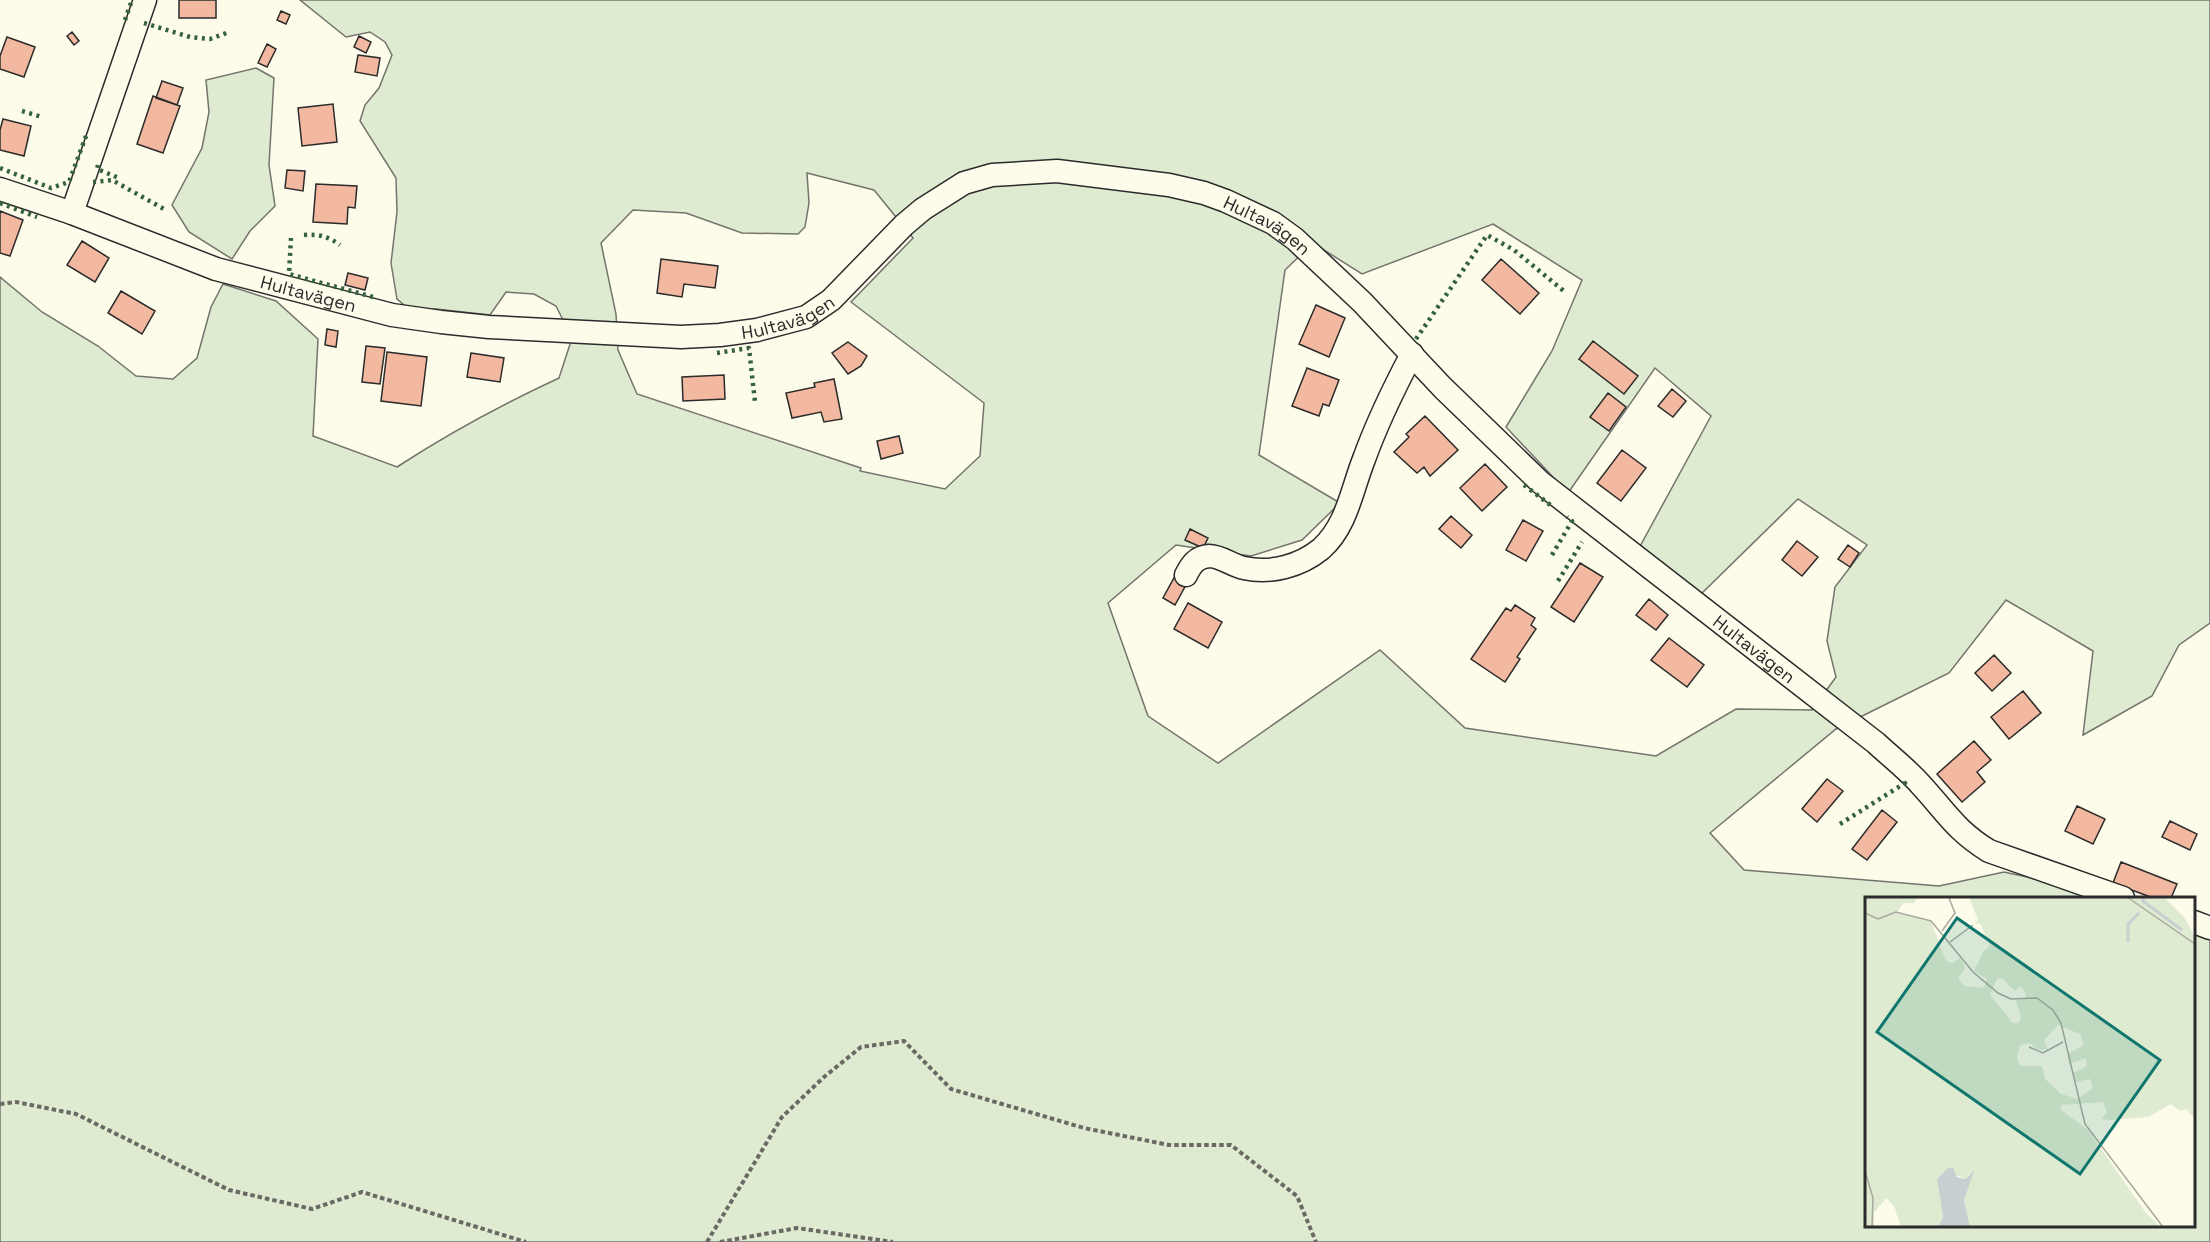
<svg xmlns="http://www.w3.org/2000/svg" width="2210" height="1242" font-family="'Space Grotesk',sans-serif">
	<style>
		.green { fill: #deebd1; stroke: #74746e; stroke-width: 1.5; fill-rule: evenodd }
		.building { fill: #f2b8a0; stroke: #2b2b2b; stroke-width: 1.5 }
		.lines { fill: none; stroke-linecap: round; stroke-linejoin: round }
		.minor-casing { stroke: #2b2b2b; stroke-width: 25 }
		.path { stroke: #6a6964; stroke-width: 4; stroke-dasharray: 4.5 3; stroke-linecap: butt }
		.minor { stroke: #fdfbea; stroke-width: 22 }
		.hedge { stroke: #34623c; stroke-width: 4.5; stroke-dasharray: 3 4.5; stroke-linecap: butt }
		.labels { text-anchor: middle; dominant-baseline: central; stroke-width: 4.5; stroke-linejoin: round; paint-order: stroke }
		.street-label { font-size: 18px; fill: #2b2b2b; stroke: #fdfbea }
		.inset-river { fill: none; stroke: #c7d0d0; stroke-width: 3 }
		.inset-road { fill: none; stroke: #a9a89e; stroke-width: 1.5 }
		.view { fill: #0f766e; fill-opacity: 0.15; stroke: #0f766e; stroke-width: 3 }
		.inset-edge { fill: none; stroke: #2b2b2b; stroke-width: 3 }
	</style>
	<rect width="100%" height="100%" fill="#fdfbea"/>
	<path class="green" d="M300,0H2210V623L2179,645L2152,696L2083,735L2093,651L2006,600L1949,673L1836,729L1710,833L1744,870L1939,886L2004,872L2045,881L2101,898H1866V1226H2194V931L2210,936V1242H0V277L42,312L98,346L136,376L173,379L197,358L211,307L223,284L276,301L318,339L313,436L397,467C449,433 503,404 559,378L572,338L556,306L534,294L506,292L490,315L436,309H409L397,299L391,263L397,212L396,178L360,121L365,105L379,88L392,55L385,42L370,32L346,37ZM807,173L874,190L913,238L851,302L984,403L980,456L945,489L860,471L861,468L637,394L618,350L616,314L601,243L633,210L686,213L742,233L798,234L805,227L809,203ZM1493,224L1582,280L1552,351L1506,427L1568,493L1655,368L1711,416L1638,550L1698,597L1798,499L1867,545L1835,587L1827,641L1836,677L1812,710L1736,709L1656,756L1465,728L1380,650L1218,763L1148,716L1108,603L1176,545L1251,556L1302,540L1340,503L1259,455L1285,270L1313,243L1362,274Z
		M256,68L274,78L269,165L275,206L250,231L232,259L189,232L172,205L202,148L209,112L206,80Z"/>
	<path class="building" d="M179,0H216V18H179Z
		M281,11L290,15L286,24L277,20Z
		M72,32L79,41L74,45L67,36Z
		M359,36L371,42L366,53L354,47Z
		M7,37L35,47L24,77L0,69V56Z
		M267,44L276,49L267,67L258,63Z
		M358,55L380,58L377,76L355,72Z
		M162,81L183,88L177,105L156,98Z
		M153,96L180,106L163,153L137,144Z
		M333,104L337,142L302,146L298,108Z
		M3,119L31,126L24,156L0,150V130Z
		M287,170L305,171L303,191L285,188Z
		M316,184L357,186L355,208L348,207L347,224L313,222Z
		M0,211L23,220L10,256L0,253Z
		M82,241L109,258L95,282L67,265Z
		M661,259L718,266L715,288L684,284L682,297L657,293Z
		M1501,259L1539,293L1520,314L1482,280Z
		M348,273L368,278L365,290L345,285Z
		M121,291L155,311L142,334L108,313Z
		M1316,305L1345,318L1329,357L1299,344Z
		M327,329L338,331L336,347L325,345Z
		M1593,341L1638,376L1624,394L1579,359Z
		M848,342L867,356L861,366L848,374L832,353Z
		M366,346L385,348L380,384L362,382Z
		M387,352L427,357L421,406L381,401Z
		M471,353L504,358L500,382L467,377Z
		M1307,368L1339,380L1329,406L1323,404L1319,416L1292,406Z
		M724,375L725,399L683,401L682,377Z
		M834,379L842,419L824,422L821,412L792,418L786,393L815,387L814,383Z
		M1672,389L1686,401L1673,417L1658,406Z
		M1608,393L1626,407L1609,431L1590,417Z
		M1425,416L1458,450L1430,476L1424,467L1417,473L1394,452L1409,437L1406,434Z
		M899,436L903,453L881,459L877,441Z
		M1622,450L1646,468L1621,501L1597,483Z
		M1485,464L1507,487L1482,511L1460,488Z
		M1451,516L1472,535L1461,548L1439,529Z
		M1523,520L1543,531L1526,561L1506,550Z
		M1190,529L1208,538L1203,548L1185,540Z
		M1797,541L1818,557L1802,576L1782,560Z
		M1848,545L1859,553L1850,567L1838,559Z
		M1580,563L1603,577L1574,622L1551,607Z
		M1175,576L1187,583L1175,605L1163,598Z
		M1649,599L1668,615L1656,630L1636,615Z
		M1188,603L1222,622L1208,648L1174,629Z
		M1515,605L1535,618L1531,625L1536,629L1517,657L1520,659L1505,682L1471,659L1506,608L1511,611Z
		M1669,638L1704,665L1687,687L1651,660Z
		M1994,655L2011,673L1992,691L1975,673Z
		M2023,691L2041,713L2009,739L1991,717Z
		M1974,741L1991,760L1977,772L1985,782L1962,802L1937,774Z
		M1827,779L1843,791L1817,822L1802,809Z
		M2077,806L2105,819L2093,844L2065,831Z
		M1882,810L1897,822L1867,860L1852,849Z
		M2170,821L2197,834L2190,850L2162,837Z
		M2121,862L2177,884L2171,898H2153L2113,883Z"/>
	<g class="lines">
		<g class="minor-casing">
			<g id="minor">
				<path id="s1" d="M0,189L72,213L216,269L392,315L441,322L489,327L681,337L720,335L757,330L806,317L831,300L904,225L923,209L964,183L992,175L1057,171L1169,185L1204,193L1226,201L1273,223L1295,239L1362,302L1443,388L1540,482L1876,743C1891,757 1908,770 1921,785C1946,812 1956,831 1989,851L2123,898"/>
				<path d="M72,213L145,0"/>
				<path d="M1186,575C1191,565 1196,557 1209,556C1221,556 1233,566 1244,568C1271,574 1300,566 1321,549C1347,526 1352,489 1364,459C1377,423 1394,388 1412,354"/>
				<path d="M2194,922L2210,928"/>
			</g>
		</g>
		<path class="path" d="M0,1104L16,1102L76,1114L229,1190L312,1209L362,1192L526,1242
			M707,1242L782,1117L824,1077L861,1047L904,1041L951,1089L1084,1128L1169,1145H1231L1297,1196L1316,1242
			M720,1242L797,1228L893,1242"/>
		<use href="#minor" class="minor"/>
		<path class="hedge" d="M125,20L132,0
			M144,23L190,37L210,39L229,32
			M22,111L42,117
			M98,165L97,169L119,178
			M0,168L51,188L69,182L86,136
			M93,182L112,180L164,209
			M0,203L37,217
			M304,235C318,234 328,236 340,245
			M291,238L289,274L373,297
			M1416,339L1487,235L1514,250L1565,292
			M717,353L749,348L755,402
			M1524,485L1553,507
			M1552,555L1572,521L1567,517
			M1558,581L1582,542
			M1840,824L1905,783L1903,782"/>
	</g>
	<g class="labels">
		<g class="street-label">
			<text stroke="none"><textPath href="#s1" startOffset="1352">Hultavägen</textPath></text>
			<text stroke="none"><textPath href="#s1" startOffset="326">Hultavägen</textPath></text>
			<text stroke="none"><textPath href="#s1" startOffset="812">Hultavägen</textPath></text>
			<text stroke="none"><textPath href="#s1" startOffset="2000">Hultavägen</textPath></text>
		</g>
	</g>
	<g transform="translate(1865 897)">
		<rect width="330" height="330" fill="#fdfbea"/>
		<path d="M0,0H53L49,6H38L32,16L66,25L81,64L87,66L95,61L98,66L100,72L93,81L99,89L119,91L122,82L109,74L118,55L125,49L115,26L110,27L113,23L104,0H299L320,21L330,41V222L321,212L315,214L306,207L283,220L245,223L236,222L242,215L238,205L196,208V213L223,233L281,316L296,330H105L99,303L106,275L100,282L83,274L72,282L78,320L73,330H36L29,309L21,301L9,316V330H0ZM137,81L150,94L155,89L160,95L161,101L151,103L156,121L153,126H148L125,98L132,82ZM193,128L215,137L219,148L203,157L204,167L221,161L222,169L207,177L210,185L225,182L228,191L213,202L196,197L180,182L177,169H155L152,160L155,148L165,146L171,152L183,153L179,143Z" fill="#deebd1" fill-rule="evenodd"/>
		<path d="M83,271H88L92,280L100,282L109,274L99,303L105,330H73L78,320L72,282Z" fill="#c7d0d0"/>
		<path class="inset-river" d="M278,0V4L317,33M263,45V27L274,16"/>
		<path class="inset-road" d="M262,0L330,47M0,16L13,22L31,15L66,24L108,75L133,96L146,102L172,101L188,113L196,126L220,227L298,330M77,34L90,16L84,1M85,45L108,28M164,150L178,156L198,145M0,274L8,301L7,330"/>
		<path class="view" d="M92,21L295,163L215,277L12,135Z"/>
		<rect width="330" height="330" class="inset-edge"/>
	</g>
</svg>
